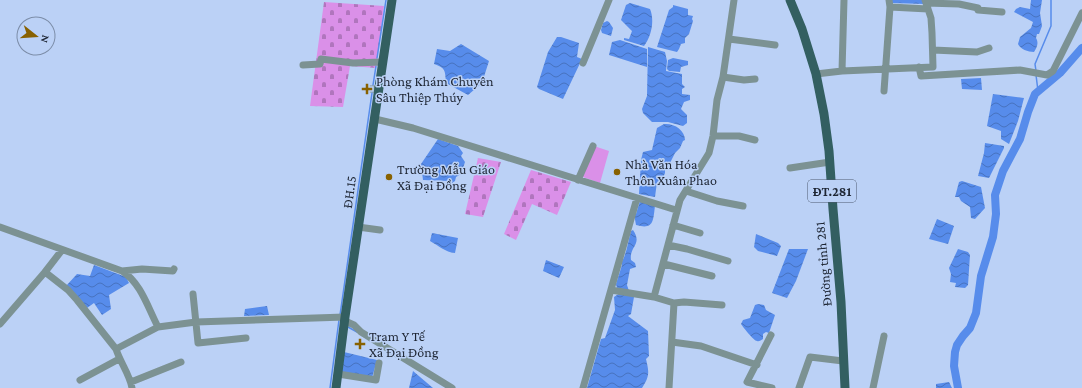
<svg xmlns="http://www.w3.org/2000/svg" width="1082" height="388" font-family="'Crimson Pro',serif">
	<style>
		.grass { fill: #da90e8 }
		.cemetery { fill: url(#cemetery-stones) }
		.water { fill: url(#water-waves) }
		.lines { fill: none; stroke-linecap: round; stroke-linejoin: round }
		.stream { stroke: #578ceb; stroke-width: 1.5 }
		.river { stroke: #578ceb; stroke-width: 8 }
		.minor { stroke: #7c9293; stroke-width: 7 }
		.major { stroke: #335f61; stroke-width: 9 }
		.poi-dot { fill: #886100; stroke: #bbd1f6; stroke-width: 1.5 }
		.labels { text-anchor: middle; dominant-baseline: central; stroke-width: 3; stroke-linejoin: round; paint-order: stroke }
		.shield { fill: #bbd1f6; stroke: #4d596e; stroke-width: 1 }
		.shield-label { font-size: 13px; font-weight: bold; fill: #1e2634 }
		.poi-label { font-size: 14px; fill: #1e2634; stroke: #bbd1f6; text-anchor: start }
		.street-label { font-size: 14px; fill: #1e2634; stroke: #bbd1f6 }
	</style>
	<defs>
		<pattern id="cemetery-stones" width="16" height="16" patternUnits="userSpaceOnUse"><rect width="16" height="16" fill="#da90e8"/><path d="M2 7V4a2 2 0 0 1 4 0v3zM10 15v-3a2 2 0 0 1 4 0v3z" fill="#b075bd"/></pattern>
		<pattern id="water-waves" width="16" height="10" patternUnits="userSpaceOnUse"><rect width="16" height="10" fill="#578ceb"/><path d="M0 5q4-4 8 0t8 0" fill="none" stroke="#4772bf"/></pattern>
	</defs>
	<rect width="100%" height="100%" fill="#bbd1f6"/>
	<path class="grass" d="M594,146L609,151L600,183L580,176Z"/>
	<path class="cemetery" d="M324,2L384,6L376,68L350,66L343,107L310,106Z
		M478,158L501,162L483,217L465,214Z
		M531,170L571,182L557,215L532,204L516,240L504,234Z"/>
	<path class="water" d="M892,0H923L924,4L892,3Z
		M1031,0H1042L1040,13L1042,26L1039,34H1037L1036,38C1039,43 1037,47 1034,52C1028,52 1020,49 1018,44L1020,37L1031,28L1033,22L1014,12L1016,9L1020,7L1030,9Z
		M630,3L650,9C655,21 651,37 644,46L624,40V38L629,39L632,31L621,20L626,5Z
		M673,5L688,9V15L693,16L692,19L693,21L689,34L685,38V43L681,44L679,49L677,52L657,47L669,10L673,7Z
		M607,21L609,22L613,28L611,36L602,33L601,30L603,23Z
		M557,37H561L579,43L577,57L582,59L563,99L539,89L537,87L548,52Z
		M620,40L647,49V67L609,55L612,42Z
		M461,44L489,61L482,83L468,95L446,83C445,71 446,68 434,64L437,49L450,51Z
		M648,47L665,52L667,61L666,71L682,74V84L685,87L682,89V94L690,95V100L684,102L681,109L687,115V123L683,126L668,122H652L643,113L642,109L647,96Z
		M673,58L688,61V65L681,67L680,72L669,71L667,69L668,60Z
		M981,78L982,90L962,89L961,79Z
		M993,94L1024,98L1018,121L1009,144L1001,139V131L987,126Z
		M664,124C674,123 685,130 685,140L683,141L680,148L675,153L667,169L665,170V173L663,178L657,182L655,197L639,194L641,160L643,152L652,150L657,128Z
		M438,139L458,146L463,153L461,156L465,162L461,174L456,177L455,181L452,183L449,181L423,180L421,164Z
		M985,143L1004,146V148L989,178L978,176L984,153Z
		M962,181L981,187L985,208L975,219L971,218L970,207L961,201L959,197H955L959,182Z
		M640,201L655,206C653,221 654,230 636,225L634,214H636Z
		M937,219L954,226L948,244L929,239Z
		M633,230C643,245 629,246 631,260L635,263L636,267L630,269L627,285L629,291L617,288L616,284L622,265L621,263C627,254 628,241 631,231Z
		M432,233L458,238L455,253C445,252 439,246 430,241Z
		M756,234L778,243L781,246L777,256L758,251L754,247Z
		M789,249H808L796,281L787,298L772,293Z
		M958,249L968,252L970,255L968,285L965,288L955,287L956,283L950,282L951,274L949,268Z
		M546,260L564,267L559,278L543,271Z
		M94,265L126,277L129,283L109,295L111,309L102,315L94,303L87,308L66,286L77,274L90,276Z
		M620,293L634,297L631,314L628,316L648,331L649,356L646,359C649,372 650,376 642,388H587L601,339L605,338L615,310L614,297Z
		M758,304L764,305L766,310L775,315L769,333L766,332L763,334V339C761,340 759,342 757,341C754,341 743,327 741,324L743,320L750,318L755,305Z
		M267,306L269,315L244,316L245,309Z
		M344,352L377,360L372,378L341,372Z
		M413,371L433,388H409Z
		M949,382L952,388H936V384Z"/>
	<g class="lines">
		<path class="stream" d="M377,58L386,0
			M1036,71L1035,64L1051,26V0
			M1036,75L1038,91
			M373,85L376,66
			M340,315L372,93
			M348,327L357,332
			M330,388L339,320"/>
		<path class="river" d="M958,388L954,366L955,352L957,345L963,336L970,328L976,313L981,276L993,237L996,214L995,195L1003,171L1020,139L1028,112L1035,94L1060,73L1082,48"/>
		<path class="minor" d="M926,3L959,4L978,8V10L1002,12
			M890,7L928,9
			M729,39L775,45
			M933,50L977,52L989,48
			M583,63L609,0
			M303,65L320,64L321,59L353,63L382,62
			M919,67L921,76L1020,70L1047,75L1053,71L1082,13
			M842,71L844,0
			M816,74L842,71L933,67L932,33L931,18L925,0
			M723,77L744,80L755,79
			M370,89H379
			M884,91L890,7L889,0
			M375,119L413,128L676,210
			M713,136H739L755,140
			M790,168L830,162
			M578,180L593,146
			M686,191L717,201L743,206
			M673,225L700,233
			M0,227L122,271C141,283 148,308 158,327
			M358,227L380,230
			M668,245L687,249L728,261
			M62,250L45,272L68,290L77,300L116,349C120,362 130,375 132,388
			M664,264L712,276
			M122,271L142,269L173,271L174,269
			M611,290L654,297L674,303L684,302L722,305
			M193,294L198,343L246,338
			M654,297L680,200L709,153L713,136L717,100L723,77L734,0
			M345,321L354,325L361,332L452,388
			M0,324L45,272
			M771,335L747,382L772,388
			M672,342L701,346L757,365
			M116,349L158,327L196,322L345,317
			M338,374L376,380L379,363
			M80,380L119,359
			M131,382L181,362
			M583,388L637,198
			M669,388L674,303
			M799,388L810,357L843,361
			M873,388L884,336"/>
		<path class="major" d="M790,0L802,29L816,74L824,114L829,151L833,209L841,302L845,388
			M336,388L345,317L392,0"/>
	</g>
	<g class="poi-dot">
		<path d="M365 83h4v4h4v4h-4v4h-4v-4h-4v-4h4z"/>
		<circle cx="617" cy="172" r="4"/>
		<circle cx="389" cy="177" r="4"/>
		<path d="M358 338h4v4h4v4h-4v4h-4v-4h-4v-4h4z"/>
	</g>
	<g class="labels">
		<rect class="shield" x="808" y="180" width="48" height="22" rx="3"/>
		<g class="shield-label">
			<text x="832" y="191">ĐT.281</text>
		</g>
		<g class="poi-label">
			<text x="376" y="81">Phòng Khám Chuyên<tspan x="376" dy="16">Sâu Thiệp Thúy</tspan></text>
			<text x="625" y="164">Nhà Văn Hóa<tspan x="625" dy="16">Thôn Xuân Phao</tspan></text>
			<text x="397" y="169">Trường Mẫu Giáo<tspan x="397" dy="16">Xã Đại Đồng</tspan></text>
			<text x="369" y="336">Trạm Y Tế<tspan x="369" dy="16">Xã Đại Đồng</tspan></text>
		</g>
		<g class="street-label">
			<text transform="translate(349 192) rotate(-82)">ĐH.15</text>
			<text transform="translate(823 264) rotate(-95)">Đường tỉnh 281</text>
		</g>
	</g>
	<g transform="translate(36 36) rotate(107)"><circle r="19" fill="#bbd1f6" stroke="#7c8da8"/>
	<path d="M0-3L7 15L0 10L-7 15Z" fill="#886100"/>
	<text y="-6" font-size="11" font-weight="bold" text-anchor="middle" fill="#1e2634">N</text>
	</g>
</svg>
